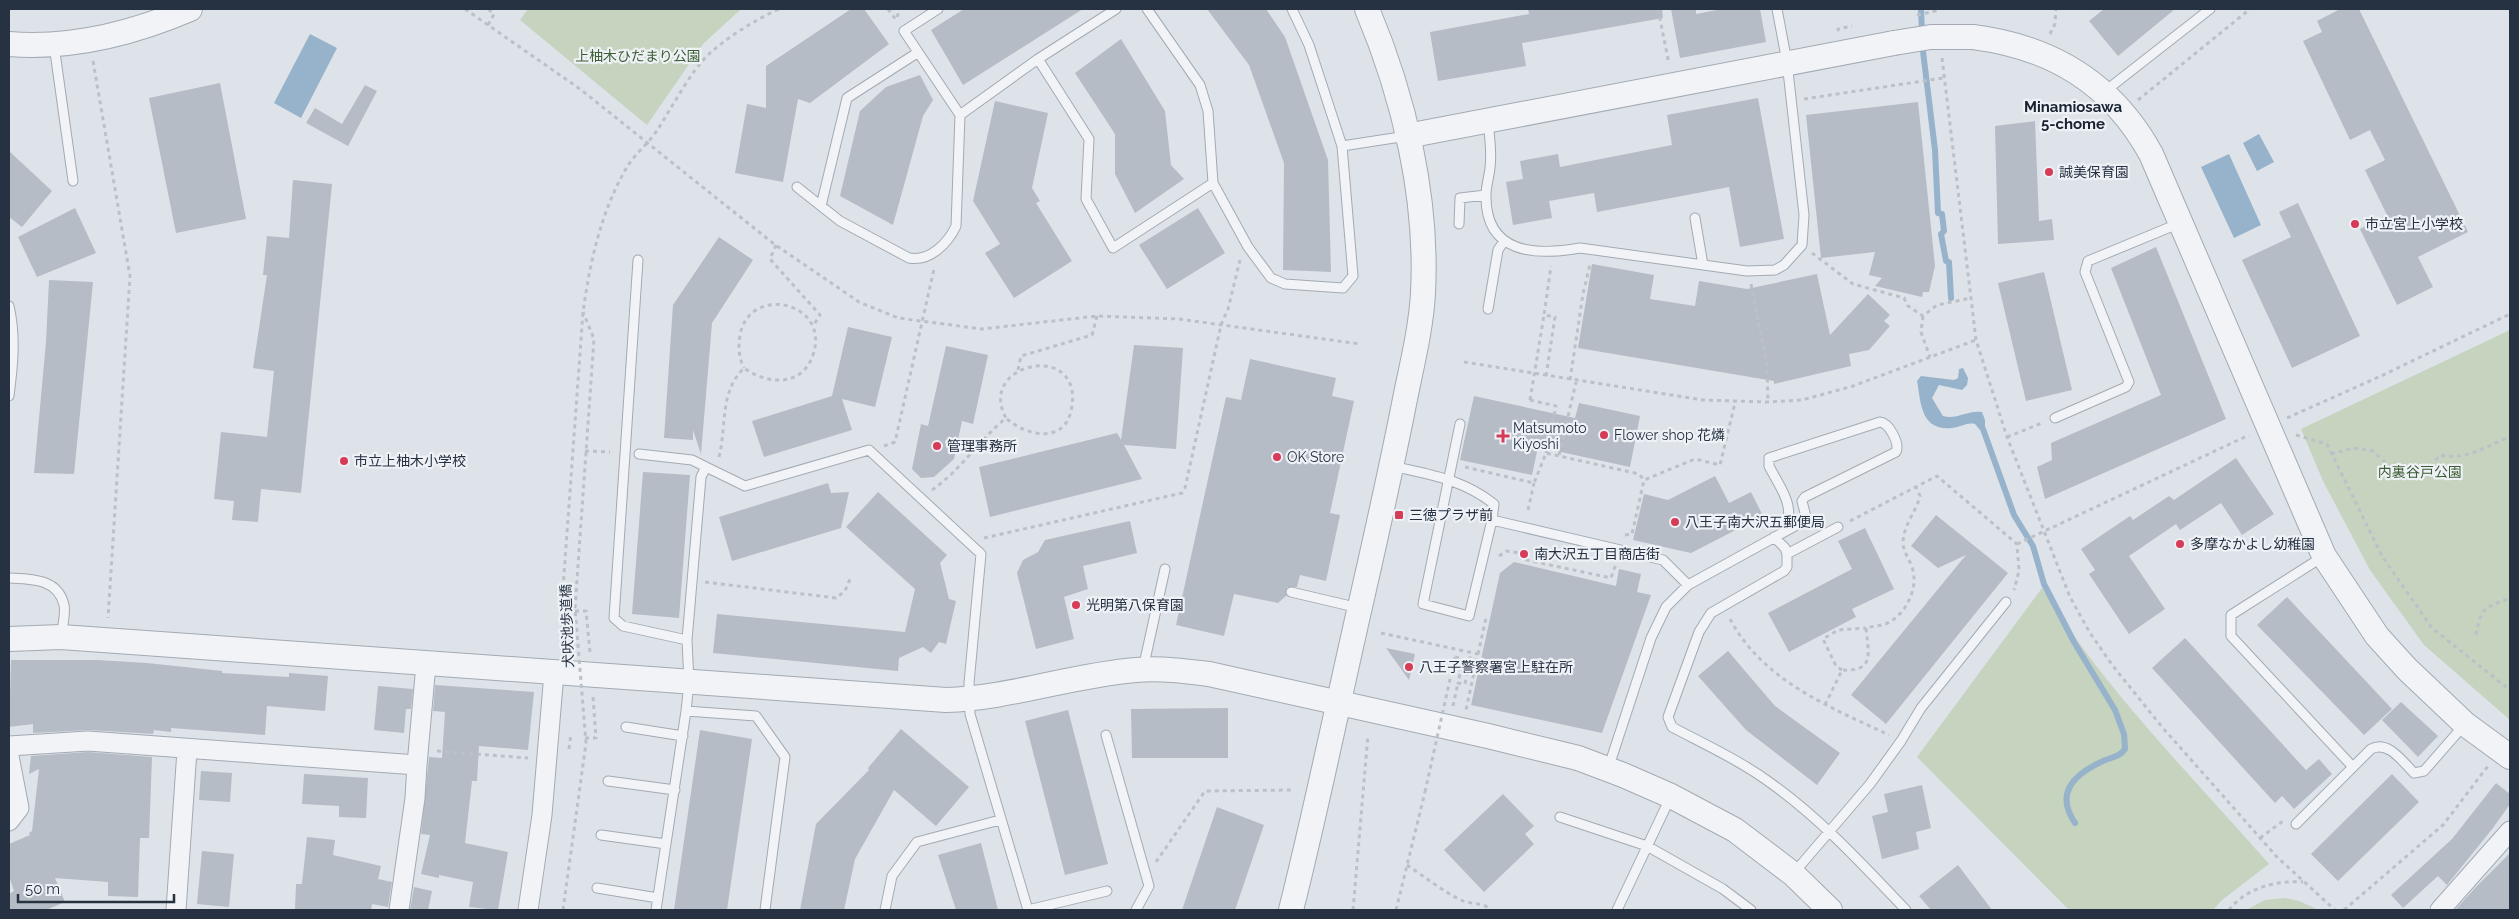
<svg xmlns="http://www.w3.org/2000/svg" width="2519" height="919" font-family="Raleway,'Noto Sans JP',sans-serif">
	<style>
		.green { fill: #c5d3bf }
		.water { fill: #97b2cb }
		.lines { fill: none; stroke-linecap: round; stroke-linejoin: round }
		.stream { stroke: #97b2cb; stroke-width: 6 }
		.building { fill: #b5bcc6 }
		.service-casing { stroke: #a3aab3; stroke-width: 11 }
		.minor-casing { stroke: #a3aab3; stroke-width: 21 }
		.tertiary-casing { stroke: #a3aab3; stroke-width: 26 }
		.path { stroke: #bcc1c8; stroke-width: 3; stroke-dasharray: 4 4; stroke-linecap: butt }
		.service { stroke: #f1f3f7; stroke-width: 9 }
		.minor { stroke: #f1f3f7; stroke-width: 19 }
		.tertiary { stroke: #f1f3f7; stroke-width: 24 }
		.tertiary-bridge-casing { stroke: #a3aab3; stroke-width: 26; stroke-linecap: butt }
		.path-bridge { stroke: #bcc1c8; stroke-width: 3; stroke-dasharray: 4 4; stroke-linecap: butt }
		.tertiary-bridge { stroke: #f1f3f7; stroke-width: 24 }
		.poi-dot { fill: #d63b57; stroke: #eef2f6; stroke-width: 2 }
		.labels { text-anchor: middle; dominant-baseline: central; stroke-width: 4.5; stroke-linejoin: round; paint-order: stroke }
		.park-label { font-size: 14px; fill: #3c5d33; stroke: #eef2f6 }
		.poi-label { font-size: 14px; fill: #263141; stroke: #eef2f6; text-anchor: start }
		.street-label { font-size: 14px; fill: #263141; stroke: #eef2f6 }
		.neighbourhood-label { font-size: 15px; font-weight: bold; fill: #192231; stroke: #eef2f6 }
	</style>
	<rect width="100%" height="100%" fill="#dee3e9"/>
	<path class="green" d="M528,9H739L740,10L703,44L647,125L520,20Z
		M2510,330V720L2424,645L2370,570L2323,481L2301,429Z
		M2042,588C2104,689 2191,775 2269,864L2222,900L2213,910H2069L1917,757Z
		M2285,898L2299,901L2319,910H2246L2265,900Z"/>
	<path class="water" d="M310,34L337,48L301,118L274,103Z
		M2259,134L2274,162L2257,171L2243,143Z
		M2229,154L2261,225L2234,238L2201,167Z
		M1963,368L1968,378L1967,385L1962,390L1939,385L1932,398L1943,416C1957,420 1967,410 1982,412L1985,420V428L1980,430L1975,424C1967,422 1961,427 1952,428C1920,431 1921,402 1917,381L1921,376L1954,380L1958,378L1959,369Z"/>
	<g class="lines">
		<path class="stream" d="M1921,9L1922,33
			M1922,43L1935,150L1938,213L1942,214L1944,231L1941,234L1946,261L1949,262L1951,298
			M1983,429L2014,515L2033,546L2044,584L2074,642L2115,710L2124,734L2125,749C2119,758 2110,757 2101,762C2073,775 2055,794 2075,823"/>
	</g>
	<path class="building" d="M851,9H864L889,44L810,103L798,99L783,182L735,173L747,104L766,108V66Z
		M964,9H1083L963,85L931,30Z
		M1207,9H1266L1285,37L1328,160L1331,272L1283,270L1284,163L1249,65Z
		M1528,9H1662L1663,18L1522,43L1526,66L1438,81L1430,32L1529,14Z
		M1671,9H1696V14L1722,9H1760L1766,42L1680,58Z
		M2104,9H2175L2118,56L2089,21Z
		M2340,9H2359L2468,232L2418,257L2433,287L2397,305L2360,229L2387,215L2365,170L2385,160L2370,130L2350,140L2303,41L2322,32L2317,21Z
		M1121,39L1165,111L1171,165L1184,179L1135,213L1115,174V134L1075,73Z
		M920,75L933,100L923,116L893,225L840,196L860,111L886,87Z
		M220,83L246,219L176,233L149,98Z
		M365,85L377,91L348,146L306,123L315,108L342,124Z
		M1758,98L1784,239L1740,247L1729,187L1597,212L1594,193L1549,201L1552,218L1513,225L1506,182L1523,179L1520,161L1558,154L1560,167L1672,145L1667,115Z
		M995,101L1048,113L1032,188L1040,201L1036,203L1072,261L1014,298L985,253L1000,244L973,201Z
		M1918,102L1935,266L1929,292H1923L1922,297L1875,286L1882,278L1869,275L1875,252L1821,258L1806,115Z
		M2035,121L2039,221L2052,219L2054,240L1998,244L1995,126Z
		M9,151L52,191L22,227L9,217Z
		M293,180L332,184L301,493L261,489L258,522L232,520L234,501L214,499L221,432L267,437L274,371L253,368L267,275H263L267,236L289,238Z
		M2298,203L2360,336L2292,368L2242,260L2291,237L2279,212Z
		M75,208L96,253L37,277L18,237Z
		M1198,208L1225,253L1167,289L1139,245Z
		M719,237L753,260L712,323L701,454L693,430V440L664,438L673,305Z
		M2156,247L2226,419L2045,499L2037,467L2052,460L2051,443L2161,395L2111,268Z
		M1592,264L1654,275L1650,299L1695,306L1699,281L1747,289L1817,274L1830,335L1868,294L1890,315L1884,321L1890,326L1869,350L1849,354L1851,366L1774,384V381L1578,348Z
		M2044,272L2072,390L2026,401L1998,283Z
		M49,280L93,282L74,474L34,473L46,342Z
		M848,327L892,337L875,407L842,399L852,430L764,457L752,421L832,396Z
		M1134,345L1183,348L1176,449L1124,445L1142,479L990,517L979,467L1117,433L1121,440Z
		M946,346L988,355L973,424L962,421L954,459L934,477L921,478L912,469L921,424L928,426Z
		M1250,359L1336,378L1332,396L1354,401L1330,513L1340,515L1326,581L1300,575L1297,587H1287L1286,596L1278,603L1234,594L1224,636L1176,625L1226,397L1241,400Z
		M1474,396L1575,418L1579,403L1640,416L1630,467L1538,447L1532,475L1460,460Z
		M2236,458L2274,514L2242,535L2221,503L2180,530L2176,524L2129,556L2165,609L2129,634L2089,574L2095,570L2081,549L2130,516L2133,520L2169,496L2174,500Z
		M643,472L690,475L679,618L632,614Z
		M1715,476L1729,503L1751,492L1763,516L1691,553L1633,540L1644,494L1668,500Z
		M828,483L831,493L849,492L841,528L732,561L719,517Z
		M878,492L947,555L940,563L949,599L956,601L946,644L939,642L931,653L923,647L899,658L898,671L713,653L717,614L905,632L915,589L846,527Z
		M1936,515L2008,573L1886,724L1851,695L1966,555L1938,568L1911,546Z
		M1130,521L1137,553L1083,566L1088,589L1064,597L1074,639L1036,649L1017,573L1023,560L1038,552L1045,540Z
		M1865,528L1894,589L1852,609L1856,617L1789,652L1768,613L1852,569L1838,541Z
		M1514,562L1616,586L1619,569L1641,574L1637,592L1651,595L1602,733L1471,705L1500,573Z
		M2287,597L2392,709L2364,735L2257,625Z
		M2185,638L2306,770L2319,759L2332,774L2294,809L2282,796L2275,803L2152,668Z
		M1386,648L1415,654L1409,680Z
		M1728,651L1775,706L1840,753L1817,785L1746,730L1698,676Z
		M11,660H97L147,663L222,671V673L289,677V673L328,676L325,711L267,706L265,735L171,728V732L154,730L153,734L89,730L33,733V724L9,727Z
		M435,685L534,692L528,750L479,746L477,781H472L465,843L508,852L498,910L469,907L473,882L439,875V878L421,874L430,835L421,834L429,757L442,758L445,712L433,711Z
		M378,686L413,689L411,709H406L404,733L374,730Z
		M2401,702L2438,736L2418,757L2382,720Z
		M1228,708V758H1132L1131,709Z
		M1068,710L1108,864L1065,875L1025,721Z
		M901,729L969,787L936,826L894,790L855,859L844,910H800L816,824L869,770L868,768Z
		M700,730L752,739L727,910H674Z
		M88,752L152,757L149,838H140L138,897L108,896V882L55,878L65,902L46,910H9V894L14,891L9,876V844L30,835L29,833L32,831L39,769L29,774L31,756Z
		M201,771L232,773L230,802L199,800Z
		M304,774L368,778L366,818L339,817V806L302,804Z
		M2392,774L2419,802L2338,881L2311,854Z
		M2496,783L2510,794V804L2493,828L2447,885L2438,876L2403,908L2391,895L2452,839Z
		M1922,785L1931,828L1916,832L1919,849L1882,859L1872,816L1888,812L1884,794Z
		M1503,794L1534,826L1525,834L1534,844L1484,892L1444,850Z
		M1217,807L1264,825L1235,910H1182Z
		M307,837L335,840L333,855L381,866L378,879L392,882L388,907L372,904L371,910H295L296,884H302Z
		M981,843L998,910H956L938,855Z
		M202,851L234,854L229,907L197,904Z
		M2510,853V910H2455L2476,887Z
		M1958,865L1992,910H1931L1919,896Z
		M414,887L432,891L428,910H410Z"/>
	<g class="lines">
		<g class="service-casing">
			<path id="service" d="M938,9L904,31L960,115
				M1147,9L1200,85L1208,111L1213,183L1248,247L1271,278L1285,284L1343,288L1353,276L1342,146L1309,45L1292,9
				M54,45L73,181
				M917,53L847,98L821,206L840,221L909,258C930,262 948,243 956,226L960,115L1038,59L1116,9
				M1038,59L1089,139L1086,199L1113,248L1213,183
				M2104,92L2210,9
				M1488,123C1490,138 1492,153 1490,168C1489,177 1486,186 1486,195C1485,254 1535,256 1580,248L1747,271L1775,270L1784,265L1802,245L1804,215L1787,62L1777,9
				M1342,146L1407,136
				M797,187L821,206
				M1695,218L1703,265
				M1459,224L1460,198L1486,195
				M638,260L614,618L623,626L687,640
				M9,306C16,336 13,365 9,396
				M1488,309L1498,250L1504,241
				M2055,418L2126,387L2129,382L2085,272L2088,261L2180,223
				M1460,424L1423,604L1469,616L1492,520
				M639,454L692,460L706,467
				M1392,466C1431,475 1462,479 1494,504L1492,520L1663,560L1688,585
				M1838,527L1787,554V567L1784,571L1711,613L1699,632L1668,717L1672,727C1706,745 1741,761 1772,784C1822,820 1864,866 1906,910
				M1774,537L1785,548L1787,554
				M2324,556L2231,615V636L2352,766
				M9,578C30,579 58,578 64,605C66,614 62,628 61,637
				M1291,592L1359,608
				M1143,669L1165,569
				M686,711L756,716L785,757L765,910
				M626,727L683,736
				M1106,735L1149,886L1136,910
				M1608,769L1651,638L1666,607L1688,585L1804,521L1806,517L1802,501L1805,497L1896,452C1900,443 1889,423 1880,422L1769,458V466C1780,488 1795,504 1786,529
				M608,781L675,790
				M1560,817L1647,846L1723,889L1751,910
				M2296,824L2371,749C2388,740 2402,761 2414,773L2424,771L2465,724
				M601,835L666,844
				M1793,874L1870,784L1901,741L1921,708L2006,602
				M597,888L658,898
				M656,910L686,711L689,683L687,640L701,477L706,467L745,486L869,450L981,554L969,683L970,714L1028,910
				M885,910L892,876L917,842L1000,820
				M1028,910L1107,891
				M1617,910L1671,796"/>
		</g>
		<g class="minor-casing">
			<path id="minor" d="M9,746L88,741L417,765L415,798L399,910
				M9,756L19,808L9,821
				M417,765L426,664
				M176,910L187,750
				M528,910L542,815L554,673
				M2440,910L2510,831"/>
		</g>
		<g class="tertiary-casing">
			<path id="tertiary" d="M1973,37C2052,47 2112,83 2151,154L2324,556L2377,636L2407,669L2465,724L2510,757
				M9,44C70,49 134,33 190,9
				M1407,136L1894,43
				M9,639L61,637L946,700C1011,698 1072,675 1136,670C1161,668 1185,671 1209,674L1488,736L1578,758L1623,775L1671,796L1735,830L1793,874L1830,910
				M1291,910C1317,807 1338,702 1362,598C1377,532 1392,465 1405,399C1412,364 1421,329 1423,293C1428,197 1404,97 1367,9"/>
		</g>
		<path class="path" d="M465,9L580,89L774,244L859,302L898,318L982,329L1097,316L1179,319L1360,344
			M888,9L896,20
			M1658,9L1669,64
			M1917,15L1940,10
			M897,17L900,9
			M488,25L494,14L488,9
			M1839,31L1838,29L1852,26
			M2050,34L2055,24L2056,9
			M1942,58L1976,340L2007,437L2070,597L2090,633L2113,666L2162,727L2277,857L2335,910
			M93,61L130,276L108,618
			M1804,99L1943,78
			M2138,100L2250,9
			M776,245L770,259L820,315L813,326
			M1812,253L1853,284L1904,298L1908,306L1923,316L1937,305L1971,298
			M1751,284L1767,366L1768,402
			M1923,316L1921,332L1930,357
			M1464,362L1703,400L1768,402L1802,400L1853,386L1976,340
			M1018,370L1021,356L1092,335L1097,316
			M1546,376L1555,317L1544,315L1551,266
			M1570,380L1583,294L1590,264
			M1530,400L1556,406L1546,453
			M2287,418L2381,376L2510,314
			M2296,435L2327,444L2382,556L2432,628L2510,690
			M2007,437L2042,423
			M884,446L895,442L934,269
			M585,451L610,452
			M2331,454L2353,448L2373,451L2391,468L2409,477L2429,468L2440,455C2466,461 2486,446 2510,437
			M1559,455L1576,382
			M719,457C727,425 719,393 744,368C768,385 802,387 813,355C831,301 749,284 740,335C738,347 739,358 744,368
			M1465,467L1534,483L1546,453L1639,474L1644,480L1695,459L1720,465L1735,403
			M932,490C961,470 979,440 1006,418C975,362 1087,339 1071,411C1064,444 1025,436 1006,418
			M1528,510L1534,483
			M1850,521L1937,476L2017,544L2019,571L2014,590
			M1625,535L1632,534L1644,480
			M984,538L1182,493L1185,488L1221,325L1228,309L1240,260
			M2017,544L2249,435
			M1499,556L1507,551L1519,553L1522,559L1611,578L1616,564
			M705,582L836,598L845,591L850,579
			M575,611H586L590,652
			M1730,619C1763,681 1830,707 1889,735
			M1381,633L1478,654L1466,710
			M2476,635C2481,607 2484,608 2510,598
			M562,652V602L583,312C590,262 601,211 627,167C635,154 649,143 658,129C672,107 691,71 709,54C729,36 755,20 779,9
			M1478,654L1486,618
			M1455,657L1463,659L1458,683L1465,684L1471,653
			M1842,670L1836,666L1823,639L1838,630L1866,628
			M1825,705L1842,670C1876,672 1868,652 1866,628C1873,626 1881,626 1888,623C1907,613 1919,587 1912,567C1909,558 1903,552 1903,542C1904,524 1916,512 1920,496L1916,487
			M1453,706L1458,683
			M585,738H596L593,697
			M569,749L571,733
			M437,751L528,758
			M2260,838L2283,821
			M1156,862L1205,791L1293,790
			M1407,865C1425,877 1442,891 1461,900C1471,905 1484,902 1491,910
			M1353,910L1368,735
			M1396,910L1425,792
			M2229,910C2246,888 2276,880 2303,882
			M2344,910L2443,825L2488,766"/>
		<use href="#service" class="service"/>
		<use href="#minor" class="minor"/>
		<use href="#tertiary" class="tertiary"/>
		<g class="tertiary-bridge-casing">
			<path id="tertiary-bridge" d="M1894,43L1931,37H1973"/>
		</g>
		<path class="path-bridge" d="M1530,400L1544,315
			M1425,792L1455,657
			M563,910L586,743L575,608L594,339L583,312"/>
		<use href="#tertiary-bridge" class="tertiary-bridge"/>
	</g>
	<g class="poi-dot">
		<circle cx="2049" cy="172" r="5"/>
		<circle cx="2355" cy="224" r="5"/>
		<circle cx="1604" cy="435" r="5"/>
		<path d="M1500.5 428.5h5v5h5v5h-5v5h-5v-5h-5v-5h5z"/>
		<circle cx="937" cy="446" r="5"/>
		<circle cx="1277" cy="457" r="5"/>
		<circle cx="344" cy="461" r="5"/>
		<rect x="1394" y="510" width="10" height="10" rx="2.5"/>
		<circle cx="1675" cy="522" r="5"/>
		<circle cx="2180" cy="544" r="5"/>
		<circle cx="1524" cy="554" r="5"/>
		<circle cx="1076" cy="605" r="5"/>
		<circle cx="1409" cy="667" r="5"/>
	</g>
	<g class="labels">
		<g class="park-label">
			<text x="638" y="56">上柚木ひだまり公園</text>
			<text x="2420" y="472">内裏谷戸公園</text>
		</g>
		<g class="poi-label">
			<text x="2059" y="172">誠美保育園</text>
			<text x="2365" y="224">市立宮上小学校</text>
			<text x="1513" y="428">Matsumoto<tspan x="1513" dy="16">Kiyoshi</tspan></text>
			<text x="1614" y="435">Flower shop 花燐</text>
			<text x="947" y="446">管理事務所</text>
			<text x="1287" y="457">OK Store</text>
			<text x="354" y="461">市立上柚木小学校</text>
			<text x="1409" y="515">三徳プラザ前</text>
			<text x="1685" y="522">八王子南大沢五郵便局</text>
			<text x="2190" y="544">多摩なかよし幼稚園</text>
			<text x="1534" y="554">南大沢五丁目商店街</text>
			<text x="1086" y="605">光明第八保育園</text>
			<text x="1419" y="667">八王子警察署宮上駐在所</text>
		</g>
		<g class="street-label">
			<text transform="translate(567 626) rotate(-92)">犬吠池歩道橋</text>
		</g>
		<g class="neighbourhood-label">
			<text x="2073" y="107">Minamiosawa<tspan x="2073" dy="17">5-chome</tspan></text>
		</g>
	</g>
	<rect width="2519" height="919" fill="none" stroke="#263141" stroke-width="20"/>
	<path d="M18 894v8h156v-8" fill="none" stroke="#263141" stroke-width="2.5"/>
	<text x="25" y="894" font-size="15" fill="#263141" stroke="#eef2f6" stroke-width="4" paint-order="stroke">50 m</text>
</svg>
